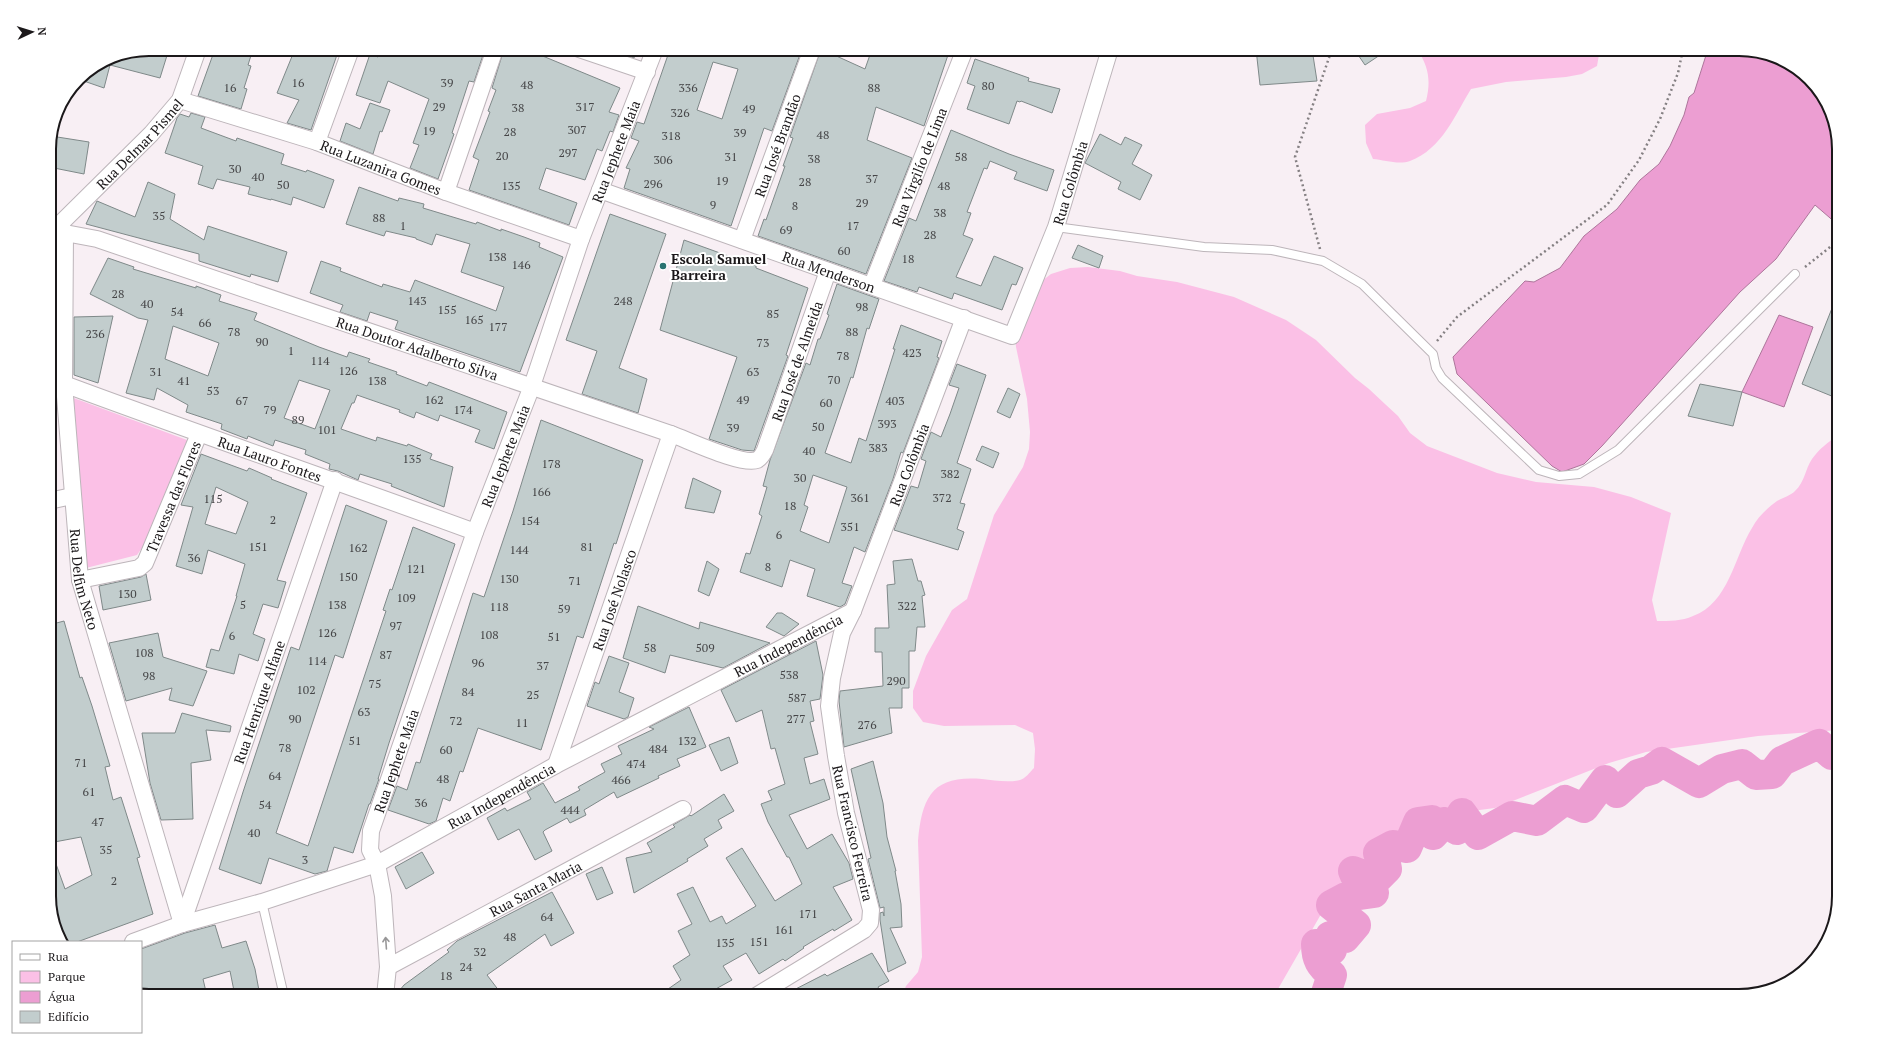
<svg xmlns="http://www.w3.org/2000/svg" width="1888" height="1045" font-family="'PT Serif',serif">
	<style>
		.green { fill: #fbc0e6 }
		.water { fill: #ec9ed2; stroke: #ad769b }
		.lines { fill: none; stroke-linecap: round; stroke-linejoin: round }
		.river { stroke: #ec9ed2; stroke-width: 30 }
		.building { fill: #c2cdcd; stroke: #7f8989; fill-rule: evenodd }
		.service-casing { stroke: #bdb5ba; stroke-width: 10 }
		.minor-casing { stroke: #bdb5ba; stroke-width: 18 }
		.path { stroke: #858083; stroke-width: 2.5; stroke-dasharray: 2 3; stroke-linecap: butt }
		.service { stroke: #fff; stroke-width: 8 }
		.minor { stroke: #fff; stroke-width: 16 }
		.oneway { stroke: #989798 }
		.poi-dot { fill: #297371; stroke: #fff; stroke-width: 1.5 }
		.labels { text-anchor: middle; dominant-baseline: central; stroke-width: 4; stroke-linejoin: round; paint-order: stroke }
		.number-label { font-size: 12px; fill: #454547 }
		.street-label { font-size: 14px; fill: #1b181a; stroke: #fff }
		.poi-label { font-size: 14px; font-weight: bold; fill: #1b181a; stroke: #fff; text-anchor: start }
		.rim { fill: none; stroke: #1b181a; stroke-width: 2 }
	</style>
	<rect width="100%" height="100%" fill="#f8eff4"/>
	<path class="green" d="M1417,49H1600L1597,66L1582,74L1566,77L1506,82L1471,89C1455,115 1442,149 1410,161C1399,165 1384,160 1373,159L1366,143L1365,125L1377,114L1410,108L1426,101C1431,81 1429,67 1417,49Z
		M1088,267L1120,271L1137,276L1177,282L1234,297L1286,320L1316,340L1355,378L1369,389L1385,404L1398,416L1410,433L1427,446L1497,473L1536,482L1594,487L1631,497L1671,513L1652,600L1657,621C1669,621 1682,621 1693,616C1729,603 1734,557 1752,528C1757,518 1767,508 1777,501C1782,498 1790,496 1795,491C1805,482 1805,469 1812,459C1819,449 1828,442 1839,435V730L1758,736L1646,752L1609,763L1495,808L1441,815L1402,831L1387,839L1373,850L1342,881L1324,909L1274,996H902L906,986L918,972L922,957L918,841C922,796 933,775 982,779C994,780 1007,783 1020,780C1025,779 1030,772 1034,768L1035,749L1033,733L1015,725L944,726L923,722L913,708V691L926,656L952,610L967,599L994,515L1023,467L1029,449L1030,432L1027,399L1016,347L1015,331L1038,284L1051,274L1070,268Z
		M71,397L187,440L149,538L137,555L86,568Z"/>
	<path class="water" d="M1708,49H1739L1783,59L1822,94L1839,143V222L1837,224L1815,205L1776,259L1740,292L1602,446L1584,464L1562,472L1552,466L1457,374L1453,357L1525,281L1534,282L1560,268L1584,236L1617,209L1640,180L1659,164L1670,146L1684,115L1689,97L1694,93Z
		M1779,315L1813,327L1784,407L1742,392Z"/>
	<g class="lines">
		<path class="river" d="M1325,996L1332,975C1320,966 1316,959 1316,944L1332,950L1330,936L1345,938L1356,925L1331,905L1346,897L1374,893L1358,883L1353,871L1376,880L1387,869L1385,859L1378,853L1393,845L1407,848L1418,822L1432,820L1433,835L1445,822L1457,830L1462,813L1478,835L1512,816L1537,821L1565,800L1584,808L1605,780L1617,793L1638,774L1651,770L1662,762L1699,783L1722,769L1742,764L1756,775L1772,774L1782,761L1819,744L1832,755L1839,749"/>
	</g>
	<path class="building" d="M149,49H169L160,78L110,65L104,88L78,79L111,57Z
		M215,49H253L248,65L251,66L244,88L247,89L241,109L198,96Z
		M295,49H339L311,130L287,123L299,100L277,93Z
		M381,49H485L474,82L469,81L452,133L454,134L438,179L410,168L419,145L413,143L429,99L388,81L380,103L356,95L370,54L378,57Z
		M504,49H524L533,52L620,88L609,112L619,115L613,132L610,131L602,151L597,149L585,180L546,168L539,189L577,203L569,225L469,190L479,160L473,157L490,112L488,111L496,90L492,88Z
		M609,49H637L634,58Z
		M670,49H802L772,131L764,128L731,226L624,188L630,169L626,168L639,141L631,138L637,122L644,124ZM713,62L738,69L722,119L697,110Z
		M821,49L865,69L872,49H887L902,54L903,49H950L924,126L876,107L867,140L912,158L866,274L758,236L764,219L766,220L785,166H783L793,138L790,137Z
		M1256,49H1312L1317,81L1260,85Z
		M1354,49H1389L1365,65Z
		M975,59L1029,78L1028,81L1060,89L1052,113L1021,101L1020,102L1017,101L1009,124L967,109L975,86L967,83Z
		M370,103L390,110L382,132L380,131L373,154L340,141L346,123L360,129Z
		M191,113L205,117L201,128L236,141L237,138L284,154L281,164L306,172L307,170L334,180L324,208L293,197L291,205L271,199V200L248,194L250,187L217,179L213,189L198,184L203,166L165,153L177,118L180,114L189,117Z
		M951,130L1009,154L1054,170L1047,191L1014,179L1017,172L990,161L987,169L984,168L967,212L971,213L963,235L973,239L956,277L981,286L994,256L1023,268L1016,285L1012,284L1002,310L954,293L952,299L919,287L917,292L884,281L909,218L916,221Z
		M1100,134L1121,145L1125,137L1142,145L1132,164L1152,175L1140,200L1118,189L1121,182L1085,163Z
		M51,136L89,142L84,174L49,167Z
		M148,182L175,194L170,219L204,240L208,226L287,252L278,282L251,274L250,277L199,261V254L86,224L97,201L135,217Z
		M359,187L398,201L399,198L424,204L423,208L476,224L477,222L501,231V229L524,237L540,243L539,247L563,257L520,372L395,329L398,321L370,312L367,321L340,312L343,305L310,293L321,261L341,268L340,271L382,287L383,284L410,292L415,280L496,311L504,287L461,272L470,244L436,234L432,245L416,239V238L386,231L384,236L346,224Z
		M610,214L666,234L619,368L647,379L638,413L582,394L597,351L566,340Z
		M684,240L756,266V268L808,288L786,355L788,356L754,451L742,450L709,439L737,357L660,330Z
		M1078,245L1103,256L1099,268L1072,258Z
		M108,258L134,267L133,269L196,288V286L221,295L219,301L257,313L254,320L319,347L347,357L349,352L370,359L368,362L397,372L396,374L427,386L429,382L507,412L494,449L475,442L480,430L440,415L438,421L416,412L414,418L399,412L400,410L357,395L354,403H352L341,429L376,441L377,437L407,446L408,444L432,454L430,459L453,467L444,507L391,486L392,484L360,474L358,480L338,471L329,469L330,464L305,454L306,450L275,440L273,446L248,436L247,439L221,429L222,424L186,412L188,405L157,388L154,400L126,393L148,320L138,318L90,294ZM173,326L219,343L208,376L165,359ZM299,380L330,390L315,429L284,418Z
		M837,284L879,299L869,329L867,328L853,378L851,377L825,453L851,463L859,438L866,441L895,349H893L901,325L942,341L937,357L939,358L903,453L901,452L893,479L865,552L854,547L842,583L852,586L845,604L840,607L807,596L815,569L790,560L782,587L740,572L746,553L750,554L762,516L759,514L767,487L763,486L770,460L806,363L810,365L818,339H820L829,315L827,314ZM813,475L847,487L829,543L800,531L808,507L804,505Z
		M1838,293H1839V399L1802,384Z
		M113,316L98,383L74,375V317Z
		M957,364L986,375L957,463L971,469L960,503L965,504L957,529L964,532L958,550L894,530L911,486L918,488L926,461L921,459L931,432L941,437L950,414L959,388L949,385Z
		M1700,384L1742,392L1733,426L1688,416Z
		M1008,388L1020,394L1010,418L997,412Z
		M541,420L643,460L616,544L614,543L583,638L577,636L541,750L478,728L463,772L460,771L450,801L443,798L436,821L429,824L388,810L397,786L407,790L416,762L420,763L473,593L484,597L513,511Z
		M982,446L999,453L993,468L976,460Z
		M201,454L247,471L249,468L272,478L271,479L307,493L277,580L286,582L278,608L263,604L253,634L265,639L258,661L239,654L234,674L206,667L211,649L219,651L237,596H236L245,564L208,550L202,574L176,566L193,507L181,505ZM216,487L248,502L236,534L205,524Z
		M693,478L721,491L714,513L685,508Z
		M346,505L387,521L343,658L335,655L276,833L308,846L386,611L383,610L390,589L392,590L413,527L455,544L389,743L378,779H379L370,804H369L353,853L334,847L327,871L315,874L269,858L261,884L219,869L243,792L291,647L299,650Z
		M912,559L918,581H921L925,595L922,596L925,627H917L915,651H909V688H902V708H889L892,733L844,747L839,701L840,691L883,686L882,652H875V628H889L887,585L895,584L893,561Z
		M707,561L719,569L709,596L698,591Z
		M146,574L151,600L103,610L99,586L141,577Z
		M638,606L699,629L700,622L770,643L723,668L670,655L665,673L623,658Z
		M777,613H782L799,624L784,636L766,627Z
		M64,621L80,678L82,677L92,706L110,766L105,767L113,800L121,797L140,857L137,858L153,914L77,942H63L49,902V850H51L65,889L92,875L81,837L49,843V625Z
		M158,633L163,657L207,671L193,706L169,700L172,688L126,701L109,643Z
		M816,641L823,675L820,699L810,701L814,721L810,722L818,754L804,758L810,784L824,779L830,799L789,815L807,849L832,834L849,863L853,879L833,887L852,920L834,931L833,929L803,947L804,948L785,961L783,959L759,974L746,953L723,966L732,980L703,996H658L681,980L673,966L690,955L678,931L692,924L677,894L693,887L710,922L722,916L726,924L756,906L726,858L742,848L775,901L802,884L789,857H787L768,822L761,804L772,800L768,791L785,784L775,748L771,749L762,710L736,722L721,690Z
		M609,656L629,663L619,692L634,698L628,717L624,719L587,706L595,682L599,684Z
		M689,707L706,747L677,759L680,766L658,776L659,778L617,798L614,792L584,810L586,815L570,823L567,818L545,830L543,832L552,851L535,860L519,829L498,840L487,818L505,808L507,811L531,799L527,792L543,783L555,803L580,790L578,787L605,772L601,764L622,754L618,746L654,729L649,727Z
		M182,713L231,726L230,732L206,730L211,760L191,763L193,819L161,820L150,783L142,733H175Z
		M729,737L738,763L721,771L709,745Z
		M873,761L883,803L887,837L896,871H895L901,904L902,927L890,928L906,963L888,972L880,920V913L883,912L884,916V907L880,908L868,859L871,858L851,769Z
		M724,794L734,811L718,820L722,828L704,839L708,846L687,859L688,861L634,893L626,858L652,852L647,843L675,827L673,825L690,815L691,816Z
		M422,852L434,873L406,889L395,867Z
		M602,867L613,893L597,900L586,874Z
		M552,892L574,933L551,946L545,934L487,975L503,996H395L404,985L449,952L447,950L457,941Z
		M215,925L222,948L246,941L255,969L260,996H235L230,971L203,979L207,996H149L141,994V949L185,933Z
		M872,953L889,981L878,987L880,991L871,996H782L825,974L827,976Z"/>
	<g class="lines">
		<g class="service-casing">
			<path id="service" d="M1056,227L1204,247L1272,250L1323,261L1362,284L1433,354L1436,368L1442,378L1539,470L1559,476L1579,474L1618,450L1795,274
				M262,902L284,996"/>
		</g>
		<g class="minor-casing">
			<g id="minor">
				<path d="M579,49L647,72"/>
				<path id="s1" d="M180,100L317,142L446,192L581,239"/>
				<path d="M317,142L351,49"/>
				<path id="s2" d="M600,190L1012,336L1056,227L1110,49"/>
				<path d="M446,192L495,49"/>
				<path id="s3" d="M60,224L65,233L64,384L80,580L182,924"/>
				<path id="s4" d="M60,224L151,134L180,100L198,49"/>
				<path id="s5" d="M65,233L97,239L671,434C688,440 742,466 757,460C761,458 763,454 765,450L828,271"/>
				<path id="s6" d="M742,240L812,49"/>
				<path id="s7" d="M872,285L965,49"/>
				<path id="s8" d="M64,384C201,435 339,482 475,532"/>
				<path d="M49,501L72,496"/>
				<path id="s9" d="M80,580L139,568L145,563L199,434"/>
				<path id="s10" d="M556,765L671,434"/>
				<path id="s11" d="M182,924L335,480"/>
				<path id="s12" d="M133,942L182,924L262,902L377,864L556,765L853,611"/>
				<path id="s13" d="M388,967L683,809"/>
				<path id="s14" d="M385,996L388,967L383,896L377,864L370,850L371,831L475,532L532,386L581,239L655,49"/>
				<path id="s15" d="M756,996L864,930L870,923L871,910L846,813L836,756L829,706L832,678L842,633L853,611L964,318"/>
			</g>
		</g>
		<path class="path" d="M1320,249L1295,157L1332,49
			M1805,267L1839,240
			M1437,341L1457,317L1607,205L1639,160L1660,119L1678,73L1683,49"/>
		<use href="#service" class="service"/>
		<use href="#minor" class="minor"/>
	</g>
	<defs><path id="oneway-shaft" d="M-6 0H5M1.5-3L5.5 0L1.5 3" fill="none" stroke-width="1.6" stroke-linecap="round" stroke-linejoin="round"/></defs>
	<use class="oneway" href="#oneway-shaft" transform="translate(386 943) rotate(-94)"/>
	<circle class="poi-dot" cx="663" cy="266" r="4"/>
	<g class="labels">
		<g class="number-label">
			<text x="298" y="82">16</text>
			<text x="447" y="82">39</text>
			<text x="527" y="84">48</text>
			<text x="988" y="85">80</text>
			<text x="230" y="87">16</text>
			<text x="688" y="87">336</text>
			<text x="874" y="87">88</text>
			<text x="439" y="106">29</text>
			<text x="585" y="106">317</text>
			<text x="518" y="107">38</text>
			<text x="749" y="108">49</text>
			<text x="680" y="112">326</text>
			<text x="577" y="129">307</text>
			<text x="429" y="130">19</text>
			<text x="510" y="131">28</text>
			<text x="740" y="132">39</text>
			<text x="823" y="134">48</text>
			<text x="671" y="135">318</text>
			<text x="568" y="152">297</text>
			<text x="502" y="155">20</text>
			<text x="731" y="156">31</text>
			<text x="961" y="156">58</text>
			<text x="814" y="158">38</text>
			<text x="663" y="159">306</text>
			<text x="235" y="168">30</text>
			<text x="258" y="176">40</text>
			<text x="872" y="178">37</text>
			<text x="722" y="180">19</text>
			<text x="805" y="181">28</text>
			<text x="653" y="183">296</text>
			<text x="283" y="184">50</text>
			<text x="511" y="185">135</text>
			<text x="944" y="185">48</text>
			<text x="862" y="202">29</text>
			<text x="713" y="204">9</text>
			<text x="795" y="205">8</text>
			<text x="940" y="212">38</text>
			<text x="159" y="215">35</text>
			<text x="379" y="217">88</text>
			<text x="403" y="225">1</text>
			<text x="853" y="225">17</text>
			<text x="786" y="229">69</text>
			<text x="930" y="234">28</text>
			<text x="844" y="250">60</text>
			<text x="497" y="256">138</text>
			<text x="908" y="258">18</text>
			<text x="521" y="264">146</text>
			<text x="118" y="293">28</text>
			<text x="417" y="300">143</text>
			<text x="623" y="300">248</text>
			<text x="147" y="303">40</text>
			<text x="862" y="306">98</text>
			<text x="447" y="309">155</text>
			<text x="177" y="311">54</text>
			<text x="773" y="313">85</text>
			<text x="474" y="319">165</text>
			<text x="205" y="322">66</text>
			<text x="498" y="326">177</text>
			<text x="234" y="331">78</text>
			<text x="852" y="331">88</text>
			<text x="95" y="333">236</text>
			<text x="262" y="341">90</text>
			<text x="763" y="342">73</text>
			<text x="291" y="350">1</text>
			<text x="912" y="352">423</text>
			<text x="843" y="355">78</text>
			<text x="320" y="360">114</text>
			<text x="348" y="370">126</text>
			<text x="156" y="371">31</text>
			<text x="753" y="371">63</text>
			<text x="834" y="379">70</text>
			<text x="184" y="380">41</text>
			<text x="377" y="380">138</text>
			<text x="213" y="390">53</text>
			<text x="434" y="399">162</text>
			<text x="743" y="399">49</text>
			<text x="242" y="400">67</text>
			<text x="895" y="400">403</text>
			<text x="826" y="402">60</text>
			<text x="270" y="409">79</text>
			<text x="463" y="409">174</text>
			<text x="298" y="419">89</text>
			<text x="887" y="423">393</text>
			<text x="818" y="426">50</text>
			<text x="733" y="427">39</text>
			<text x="327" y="429">101</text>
			<text x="878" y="447">383</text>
			<text x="809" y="450">40</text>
			<text x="412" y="458">135</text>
			<text x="551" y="463">178</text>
			<text x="950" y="473">382</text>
			<text x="800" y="477">30</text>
			<text x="541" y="491">166</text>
			<text x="860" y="497">361</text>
			<text x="942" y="497">372</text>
			<text x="213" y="498">115</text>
			<text x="790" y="505">18</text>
			<text x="273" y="519">2</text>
			<text x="530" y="520">154</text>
			<text x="850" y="526">351</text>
			<text x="779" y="534">6</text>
			<text x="258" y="546">151</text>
			<text x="587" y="546">81</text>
			<text x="358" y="547">162</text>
			<text x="519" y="549">144</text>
			<text x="194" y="557">36</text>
			<text x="768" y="566">8</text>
			<text x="416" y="568">121</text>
			<text x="348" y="576">150</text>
			<text x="509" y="578">130</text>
			<text x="575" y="580">71</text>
			<text x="127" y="593">130</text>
			<text x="406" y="597">109</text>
			<text x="243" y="604">5</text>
			<text x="337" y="604">138</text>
			<text x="907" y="605">322</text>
			<text x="499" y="606">118</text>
			<text x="564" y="608">59</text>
			<text x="396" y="625">97</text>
			<text x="327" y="632">126</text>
			<text x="489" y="634">108</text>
			<text x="232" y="635">6</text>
			<text x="554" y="636">51</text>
			<text x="650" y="647">58</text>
			<text x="705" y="647">509</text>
			<text x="144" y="652">108</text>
			<text x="386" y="654">87</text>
			<text x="317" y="660">114</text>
			<text x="478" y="662">96</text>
			<text x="543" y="665">37</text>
			<text x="789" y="674">538</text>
			<text x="149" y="675">98</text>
			<text x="896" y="680">290</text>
			<text x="375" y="683">75</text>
			<text x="306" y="689">102</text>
			<text x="468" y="691">84</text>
			<text x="533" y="694">25</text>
			<text x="797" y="697">587</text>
			<text x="364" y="711">63</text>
			<text x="295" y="718">90</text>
			<text x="796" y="718">277</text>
			<text x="456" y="720">72</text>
			<text x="522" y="722">11</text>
			<text x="867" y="724">276</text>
			<text x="355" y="740">51</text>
			<text x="687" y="740">132</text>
			<text x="285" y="747">78</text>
			<text x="658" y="748">484</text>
			<text x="446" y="749">60</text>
			<text x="81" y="762">71</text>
			<text x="636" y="763">474</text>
			<text x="275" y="775">64</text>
			<text x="443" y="778">48</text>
			<text x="621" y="779">466</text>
			<text x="89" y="791">61</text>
			<text x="421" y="802">36</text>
			<text x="265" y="804">54</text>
			<text x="570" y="809">444</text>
			<text x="98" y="821">47</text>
			<text x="254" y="832">40</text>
			<text x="106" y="849">35</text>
			<text x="305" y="859">3</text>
			<text x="114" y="880">2</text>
			<text x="808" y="913">171</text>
			<text x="547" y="916">64</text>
			<text x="784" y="929">161</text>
			<text x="510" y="936">48</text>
			<text x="759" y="941">151</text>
			<text x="725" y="942">135</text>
			<text x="480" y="951">32</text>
			<text x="466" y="966">24</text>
			<text x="446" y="975">18</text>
		</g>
		<g class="street-label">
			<text stroke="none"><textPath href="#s4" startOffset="113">Rua Delmar Pismel</textPath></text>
			<text stroke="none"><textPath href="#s6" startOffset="101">Rua José Brandão</textPath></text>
			<text stroke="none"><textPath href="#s14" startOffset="890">Rua Jephete Maia</textPath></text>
			<text stroke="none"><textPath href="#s1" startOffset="212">Rua Luzanira Gomes</textPath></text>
			<text stroke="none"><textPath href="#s7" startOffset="127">Rua Virgilío de Lima</textPath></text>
			<text stroke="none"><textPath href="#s2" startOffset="601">Rua Colômbia</textPath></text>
			<text stroke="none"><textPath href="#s2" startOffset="243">Rua Menderson</textPath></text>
			<text stroke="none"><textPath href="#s5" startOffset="371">Rua Doutor Adalberto Silva</textPath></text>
			<text stroke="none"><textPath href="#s5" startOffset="837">Rua José de Almeida</textPath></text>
			<text stroke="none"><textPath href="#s14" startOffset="566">Rua Jephete Maia</textPath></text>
			<text stroke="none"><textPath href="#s8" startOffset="219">Rua Lauro Fontes</textPath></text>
			<text stroke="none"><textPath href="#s15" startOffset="613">Rua Colômbia</textPath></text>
			<text stroke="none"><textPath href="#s9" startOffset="140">Travessa das Flores</textPath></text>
			<text stroke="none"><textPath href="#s3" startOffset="358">Rua Delfim Neto</textPath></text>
			<text stroke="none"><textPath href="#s10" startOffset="175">Rua José Nolasco</textPath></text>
			<text stroke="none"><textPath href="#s12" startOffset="722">Rua Independência</textPath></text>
			<text stroke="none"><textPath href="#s11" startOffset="235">Rua Henrique Alfane</textPath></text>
			<text stroke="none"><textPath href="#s14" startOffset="242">Rua Jephete Maia</textPath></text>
			<text stroke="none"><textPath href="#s12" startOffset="398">Rua Independência</textPath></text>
			<text transform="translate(853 833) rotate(77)">Rua Francisco Ferreira</text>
			<text stroke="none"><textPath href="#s13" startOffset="167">Rua Santa Maria</textPath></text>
		</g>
		<g class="poi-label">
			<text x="671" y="258">Escola Samuel<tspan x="671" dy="16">Barreira</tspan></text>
		</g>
	</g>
	<path d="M0 0H1888V1045H0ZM149 56H1739A93 93 0 0 1 1832 149V896A93 93 0 0 1 1739 989H149A93 93 0 0 1 56 896V149A93 93 0 0 1 149 56Z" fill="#fff" fill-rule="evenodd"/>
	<path class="rim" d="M149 56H1739A93 93 0 0 1 1832 149V896A93 93 0 0 1 1739 989H149A93 93 0 0 1 56 896V149A93 93 0 0 1 149 56Z"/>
	<rect x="12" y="941" width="130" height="92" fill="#ffffff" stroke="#a4a3a3"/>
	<rect x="20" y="954" width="20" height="6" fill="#ffffff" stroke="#a4a3a3"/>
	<text x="48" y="961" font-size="12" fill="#1b181a">Rua</text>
	<rect x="20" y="971" width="20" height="12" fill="#fbc0e6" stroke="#a4a3a3"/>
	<text x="48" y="981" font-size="12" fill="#1b181a">Parque</text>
	<rect x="20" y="991" width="20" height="12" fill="#ec9ed2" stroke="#a4a3a3"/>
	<text x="48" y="1001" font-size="12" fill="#1b181a">Água</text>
	<rect x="20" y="1011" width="20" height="12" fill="#c2cdcd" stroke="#a4a3a3"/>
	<text x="48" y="1021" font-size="12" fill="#1b181a">Edifício</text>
	<g transform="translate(32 32) rotate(86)" stroke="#ffffff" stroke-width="3" paint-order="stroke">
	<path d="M0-3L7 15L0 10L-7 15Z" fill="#1b181a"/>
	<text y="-6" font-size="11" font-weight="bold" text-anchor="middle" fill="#1b181a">N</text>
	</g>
</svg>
